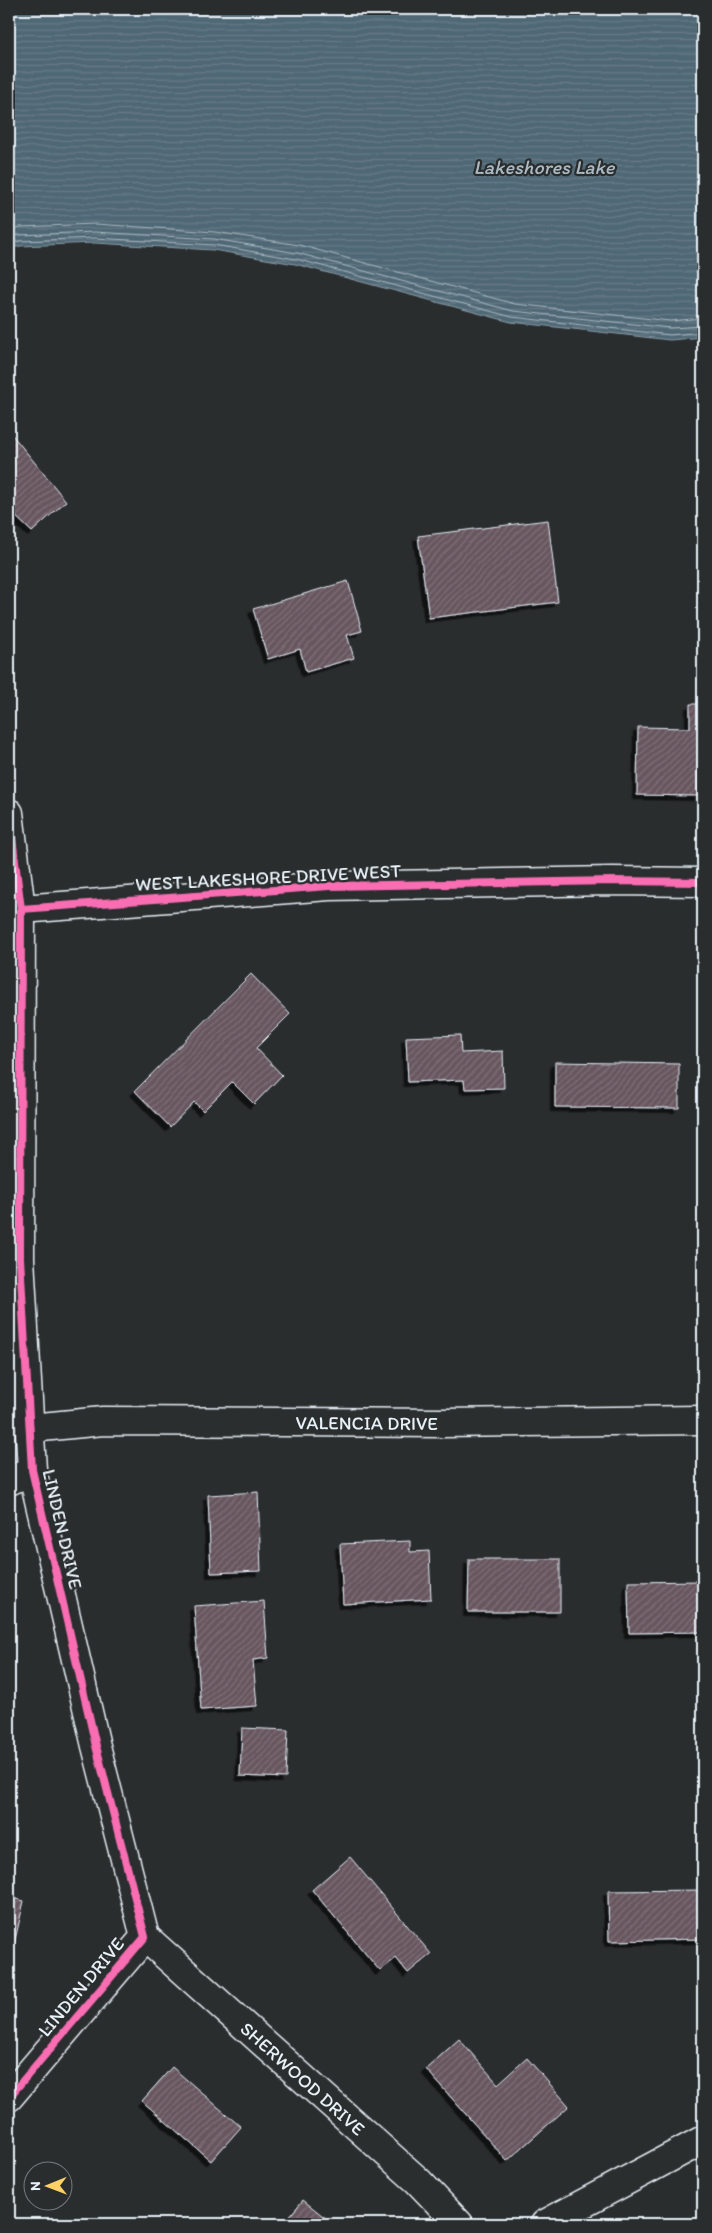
<svg xmlns="http://www.w3.org/2000/svg" width="712" height="2233" font-family="Itim,sans-serif">
	<style>
		.water { fill: url(#water-rules); stroke: #8c9ea9 }
		.lines { fill: none; stroke-linecap: round; stroke-linejoin: round }
		.shore { stroke: #abbac3; stroke-width: 1 }
		.building { fill: url(#building-hatch); stroke: #e8f1f8; filter: url(#shadow) }
		.minor-casing { stroke: #e8f1f8; stroke-width: 31 }
		.minor { stroke: #2a2d2e; stroke-width: 28 }
		.cycleway-casing { stroke: #2a2d2e; stroke-width: 11 }
		.cycleway { stroke: #f96db3; stroke-width: 8 }
		.labels { text-anchor: middle; dominant-baseline: central; stroke-width: 4.5; stroke-linejoin: round; paint-order: stroke }
		.street-label { font-size: 19px; fill: #e8f1f8; stroke: #2a2d2e }
		.water-label { font-size: 20px; font-style: italic; fill: #abbac3; stroke: #2a2d2e }
	</style>
	<defs>
		<pattern id="water-rules" width="6" height="5" patternUnits="userSpaceOnUse" patternTransform="scale(1.25)"><rect width="6" height="5" fill="#4f6774"/><path d="M0 2.5h6" fill="none" stroke="#687d89"/></pattern>
		<pattern id="building-hatch" width="6" height="6" patternUnits="userSpaceOnUse" patternTransform="scale(1.25)"><rect width="6" height="6" fill="#68575f"/><path d="M-1 1l2-2M0 6l6-6M5 7l2-2" fill="none" stroke="#7e7077"/></pattern>
		<filter id="shadow"><feDropShadow dx="-4.5" dy="4.5" stdDeviation="0" flood-color="#0009"/></filter>
	</defs>
	<rect width="100%" height="100%" fill="#2a2d2e"/>
	<filter id="ink" filterUnits="userSpaceOnUse"><feTurbulence type="fractalNoise" baseFrequency=".02" numOctaves="2"/><feDisplacementMap in="SourceGraphic" scale="10" xChannelSelector="R" yChannelSelector="G"/><feConvolveMatrix kernelMatrix="1 2 1 2 8 2 1 2 1" color-interpolation-filters="sRGB"/></filter>
	<g filter="url(#ink)">
		<path class="water" d="M9,9H703V337L670,340L511,322L295,264L213,250L95,243L20,246L9,249Z"/>
		<g class="lines">
			<path class="shore" d="M9,230L20,227L95,224L215,232L299,245L515,304L670,321L703,318
				M9,237L20,235L95,232L214,239L297,253L513,311L670,328L703,326
				M9,244L20,241L95,238L214,245L296,259L512,317L670,335L703,332"/>
		</g>
		<path class="building" d="M9,431L66,501L32,532L9,510Z
			M548,520L558,602L429,618L418,536Z
			M348,581L362,631L347,635L354,658L306,672L300,649L268,659L253,609Z
			M690,704H703V760H698V796L637,795L638,727L690,728Z
			M251,974L290,1014L256,1048L282,1075L254,1104L232,1082L203,1111L194,1102L170,1127L135,1091Z
			M460,1035L461,1053L503,1051L504,1088L465,1089L464,1080L408,1082L406,1037Z
			M555,1062L679,1064V1108L555,1107Z
			M258,1492L261,1571L211,1573L208,1495Z
			M410,1541V1552L429,1551L431,1599L343,1604L340,1544Z
			M469,1559H560V1612H468Z
			M703,1581V1632L629,1633L628,1582Z
			M264,1601L268,1658L253,1660L257,1706L201,1710L194,1606Z
			M242,1728L288,1730L286,1778L240,1776Z
			M350,1857L431,1954L408,1973L396,1958L380,1971L312,1890Z
			M703,1890V1939L609,1941L608,1891Z
			M9,1897L24,1901L9,1966Z
			M459,2039L498,2084L527,2058L569,2106L507,2161L426,2069Z
			M172,2067L241,2127L211,2161L142,2101Z
			M303,2200L333,2224H283Z"/>
		<g class="lines">
			<g class="minor-casing">
				<g id="minor">
					<path d="M9,813L21,909L20,1258L32,1470L96,1746L145,1937L9,2097"/>
					<path d="M21,909L329,886L612,881L703,882"/>
					<path id="s1" d="M31,1428L103,1421L443,1423L703,1420"/>
					<path d="M9,1481L32,1470"/>
					<path id="s2" d="M145,1937L418,2181L459,2224"/>
					<path d="M545,2224L703,2140"/>
				</g>
			</g>
			<use href="#minor" class="minor"/>
			<g class="cycleway-casing">
				<path id="cycleway" d="M9,813L21,909L20,1258L32,1470L96,1746L145,1937L9,2097
					M21,909L329,886L612,881L703,882"/>
			</g>
			<use href="#cycleway" class="cycleway"/>
		</g>
	</g>
	<g class="labels">
		<g class="street-label">
			<text transform="translate(268 877) rotate(-3)">WEST LAKESHORE DRIVE WEST</text>
			<text stroke="none"><textPath href="#s1" startOffset="336">VALENCIA DRIVE</textPath></text>
			<text transform="translate(63 1529) rotate(77)">LINDEN DRIVE</text>
			<text transform="translate(81 1987) rotate(-50)">LINDEN DRIVE</text>
			<text stroke="none"><textPath href="#s2" startOffset="212">SHERWOOD DRIVE</textPath></text>
		</g>
		<g class="water-label">
			<text x="544" y="167">Lakeshores Lake</text>
		</g>
	</g>
	<rect width="712" height="2233" fill="none" stroke="#2a2d2e" stroke-width="30"/>
	<rect x="15" y="15" width="682" height="2203" fill="none" stroke="#e8f1f8" stroke-width="2" filter="url(#ink)"/>
	<g transform="translate(48 2186) rotate(269)"><circle r="24" fill="#2a2d2e" stroke="#767b7f"/>
	<path d="M0-4L9 19L0 12L-9 19Z" fill="#ffd166"/>
	<text y="-8" font-size="14" font-weight="bold" text-anchor="middle" fill="#e8f1f8">N</text>
	</g>
</svg>
